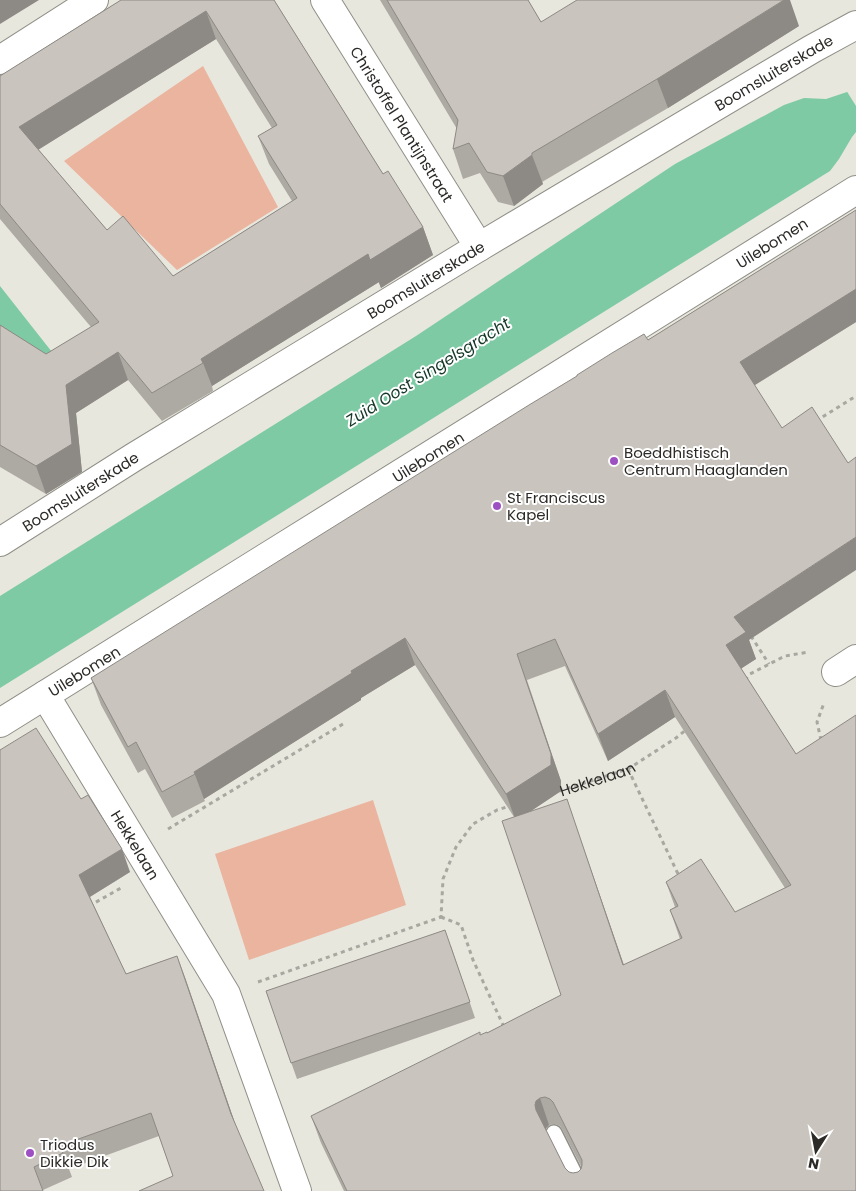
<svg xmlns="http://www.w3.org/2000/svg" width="856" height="1191" font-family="Poppins,sans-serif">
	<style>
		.green { fill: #eab49f }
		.water { fill: #7ecaa4 }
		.pier { fill: #e8e7de }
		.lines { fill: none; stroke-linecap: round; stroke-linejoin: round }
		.service-casing { stroke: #908f87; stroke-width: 18 }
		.minor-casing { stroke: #908f87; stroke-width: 30 }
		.path { stroke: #a8a7a0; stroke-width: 3; stroke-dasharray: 4 4; stroke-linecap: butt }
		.service { stroke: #fff; stroke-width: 15 }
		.minor { stroke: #fff; stroke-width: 28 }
		.wall { fill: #ada9a3; fill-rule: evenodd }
		.shaded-wall { fill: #8d8984 }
		.building { fill: #c9c4bd; stroke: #8d8984; fill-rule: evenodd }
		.poi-dot { fill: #9d50c2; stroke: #fff; stroke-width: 2 }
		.labels { text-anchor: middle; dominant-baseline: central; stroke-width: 4; stroke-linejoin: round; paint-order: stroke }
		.street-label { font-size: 15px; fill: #2b2a27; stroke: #fff }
		.poi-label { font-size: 15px; fill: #2b2a27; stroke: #fff; text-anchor: start }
		.water-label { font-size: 16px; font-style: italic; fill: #163828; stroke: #fff }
	</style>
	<rect width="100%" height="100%" fill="#e8e7de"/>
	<path class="green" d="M203,66L278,207L177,270L64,161Z
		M373,800L406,905L249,960L215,854Z"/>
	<path class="water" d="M856,86V132L852,137L839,159L830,171L0,688V596L416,336L675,164L784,105L804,98L826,99L847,92Z
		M0,286L63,366L0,340Z"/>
	<path class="pier" d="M856,84V106L846,90Z"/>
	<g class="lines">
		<g class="service-casing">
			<path id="service" d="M554,1133L583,1191"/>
		</g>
		<g class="minor-casing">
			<g id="minor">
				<path id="s2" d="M325,0L479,247"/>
				<path d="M0,60L94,0"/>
				<path id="s3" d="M0,542L134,457L479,247L812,49L856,25"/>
				<path d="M836,672L856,659"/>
				<path id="s4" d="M45,695L226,994L297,1191"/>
				<path id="s5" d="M0,723L856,190"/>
			</g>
		</g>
		<g class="path">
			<path d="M816,421L856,396"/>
			<path d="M751,636L769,664"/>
			<path d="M745,680L750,674L785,656L809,652"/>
			<path d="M821,740L817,722L824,703"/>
			<path d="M628,769L679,876"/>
			<path id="s1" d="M559,791L628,769L676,738L687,729"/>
			<path d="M168,829L343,724"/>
			<path d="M89,906L121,888"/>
			<path d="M441,917L461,925L473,960L504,1027"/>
			<path d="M258,982L441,917L443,879L456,847L473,824L497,810L510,806"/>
		</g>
		<use href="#service" class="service"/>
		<use href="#minor" class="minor"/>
	</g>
	<path class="wall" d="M121,0H274L383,174L423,227L433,255L381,288L379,282L212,386L213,391L162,421L128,380L76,413L82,472L46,494L0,467V325L46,354L91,327L0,219V76ZM216,39L272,128L258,136L269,164L292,201L173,276L107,230L38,149Z
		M380,0H528L541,22L799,26L668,108L542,182L543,184L514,206L498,202L480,173L463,179L453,149L457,129Z
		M856,210V322L755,385L749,640L756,659L741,668L796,754L856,1191H344L321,1143L311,1116L480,1035L487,1033L561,995L514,817L415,665L361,698V700L204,799L205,801L172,818L145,769L138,773L101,705L91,678L648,340ZM565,666L608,761L675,717L785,888L735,912L666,882L675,907L670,910L680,939L624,965L576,826L531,811L561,791V781L527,680ZM555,1124L560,1126L562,1129L582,1168L578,1172L573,1173L569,1172L565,1168L546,1130L549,1125Z
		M81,799L130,872L90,897L126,974L177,956L234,1120L173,1176L159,1136L69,1169L72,1177L43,1190L0,1191Z
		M451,946L475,1018L297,1079L266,991Z"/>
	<path class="shaded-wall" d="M0,0H39L0,24Z
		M784,0H790L799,26L668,108L657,79Z
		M206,11L216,39L30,155L19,127Z
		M532,155L543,184L514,206L503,176Z
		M423,227L433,255L381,288L370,260Z
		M368,254L379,282L212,386L203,363L201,359Z
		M856,289V322L750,388L740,362Z
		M118,352L128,380L76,413L82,472L46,494L36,466L66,385Z
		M856,537V570L749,640L756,659L736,672L726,645L734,617Z
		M405,638L415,665L361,698V700L204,799L194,772L351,671Z
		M517,654L561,781V791L516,821L506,794Z
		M665,690L675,717L608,761L598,734Z
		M567,799L576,826L633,992L623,965Z
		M122,849L130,872L88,898L79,875Z
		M177,956L186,980L240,1138L231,1114Z
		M540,1098L549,1125L546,1128L545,1132L536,1110L535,1105L536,1101Z"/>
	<path class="building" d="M121,0H274L383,174L388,171L423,227L370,260L368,254L201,359L203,363L152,393L118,352L66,385L72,444L36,466L0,445V325L46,354L99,322L0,204V76ZM206,11L277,125L258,136L297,198L173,276L123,216L107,230L19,127Z
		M387,0H528L541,22L577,0H784L657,79L532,153V155L503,176L487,172L469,143L453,149L458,120Z
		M856,210V289L740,362L782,428L812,407L848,463L856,457V537L734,617L746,632L726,645L796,754L856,715V1191H347L311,1116L480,1032V1035L487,1032V1033L561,995L502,821L567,799L623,965L682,938L670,910L678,906L666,882L701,859L735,912L791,885L665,690L598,734L555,639L517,654L551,754V765L506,794L405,638L351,671L352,673L194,772L195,774L162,792L136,742L128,747L91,678L529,405L577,376V375L612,353L644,334L648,340ZM545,1097L550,1099L553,1102L582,1160V1165L581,1169L578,1172L573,1173L569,1172L565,1168L536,1110L535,1105L536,1101L540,1098Z
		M36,728L81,799L88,795L122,849L79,875L126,974L177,956L231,1114L264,1191H139L173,1176L151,1113L59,1146L63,1153L34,1167L43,1191H0V750Z
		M445,930L470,1002L291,1063L266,991Z"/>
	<g class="poi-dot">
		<circle cx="614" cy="461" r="5"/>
		<circle cx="497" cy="506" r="5"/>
		<circle cx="30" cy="1153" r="5"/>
	</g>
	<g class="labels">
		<g class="street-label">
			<text stroke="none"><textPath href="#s3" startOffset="905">Boomsluiterskade</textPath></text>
			<text stroke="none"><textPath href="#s2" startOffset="146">Christoffel Plantijnstraat</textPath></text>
			<text stroke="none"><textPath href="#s5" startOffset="909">Uilebomen</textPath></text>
			<text stroke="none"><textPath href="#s3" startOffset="500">Boomsluiterskade</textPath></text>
			<text stroke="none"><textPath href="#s5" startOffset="504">Uilebomen</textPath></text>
			<text stroke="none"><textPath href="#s3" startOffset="95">Boomsluiterskade</textPath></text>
			<text stroke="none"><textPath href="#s5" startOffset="99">Uilebomen</textPath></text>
			<text stroke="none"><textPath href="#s1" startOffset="40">Hekkelaan</textPath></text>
			<text stroke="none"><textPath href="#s4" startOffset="175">Hekkelaan</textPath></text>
		</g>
		<g class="poi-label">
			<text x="624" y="452">Boeddhistisch<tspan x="624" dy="17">Centrum Haaglanden</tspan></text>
			<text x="507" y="497">St Franciscus<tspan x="507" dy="17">Kapel</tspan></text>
			<text x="40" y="1144">Triodus<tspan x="40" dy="17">Dikkie Dik</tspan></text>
		</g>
		<g class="water-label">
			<text transform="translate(428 372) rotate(-32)">Zuid Oost Singelsgracht</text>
		</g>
	</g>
	<g transform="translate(816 1151) rotate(191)" stroke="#ffffff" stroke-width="4" paint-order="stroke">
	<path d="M0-4L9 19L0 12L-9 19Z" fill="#2b2a27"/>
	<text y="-8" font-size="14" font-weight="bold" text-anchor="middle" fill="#2b2a27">N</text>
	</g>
</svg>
